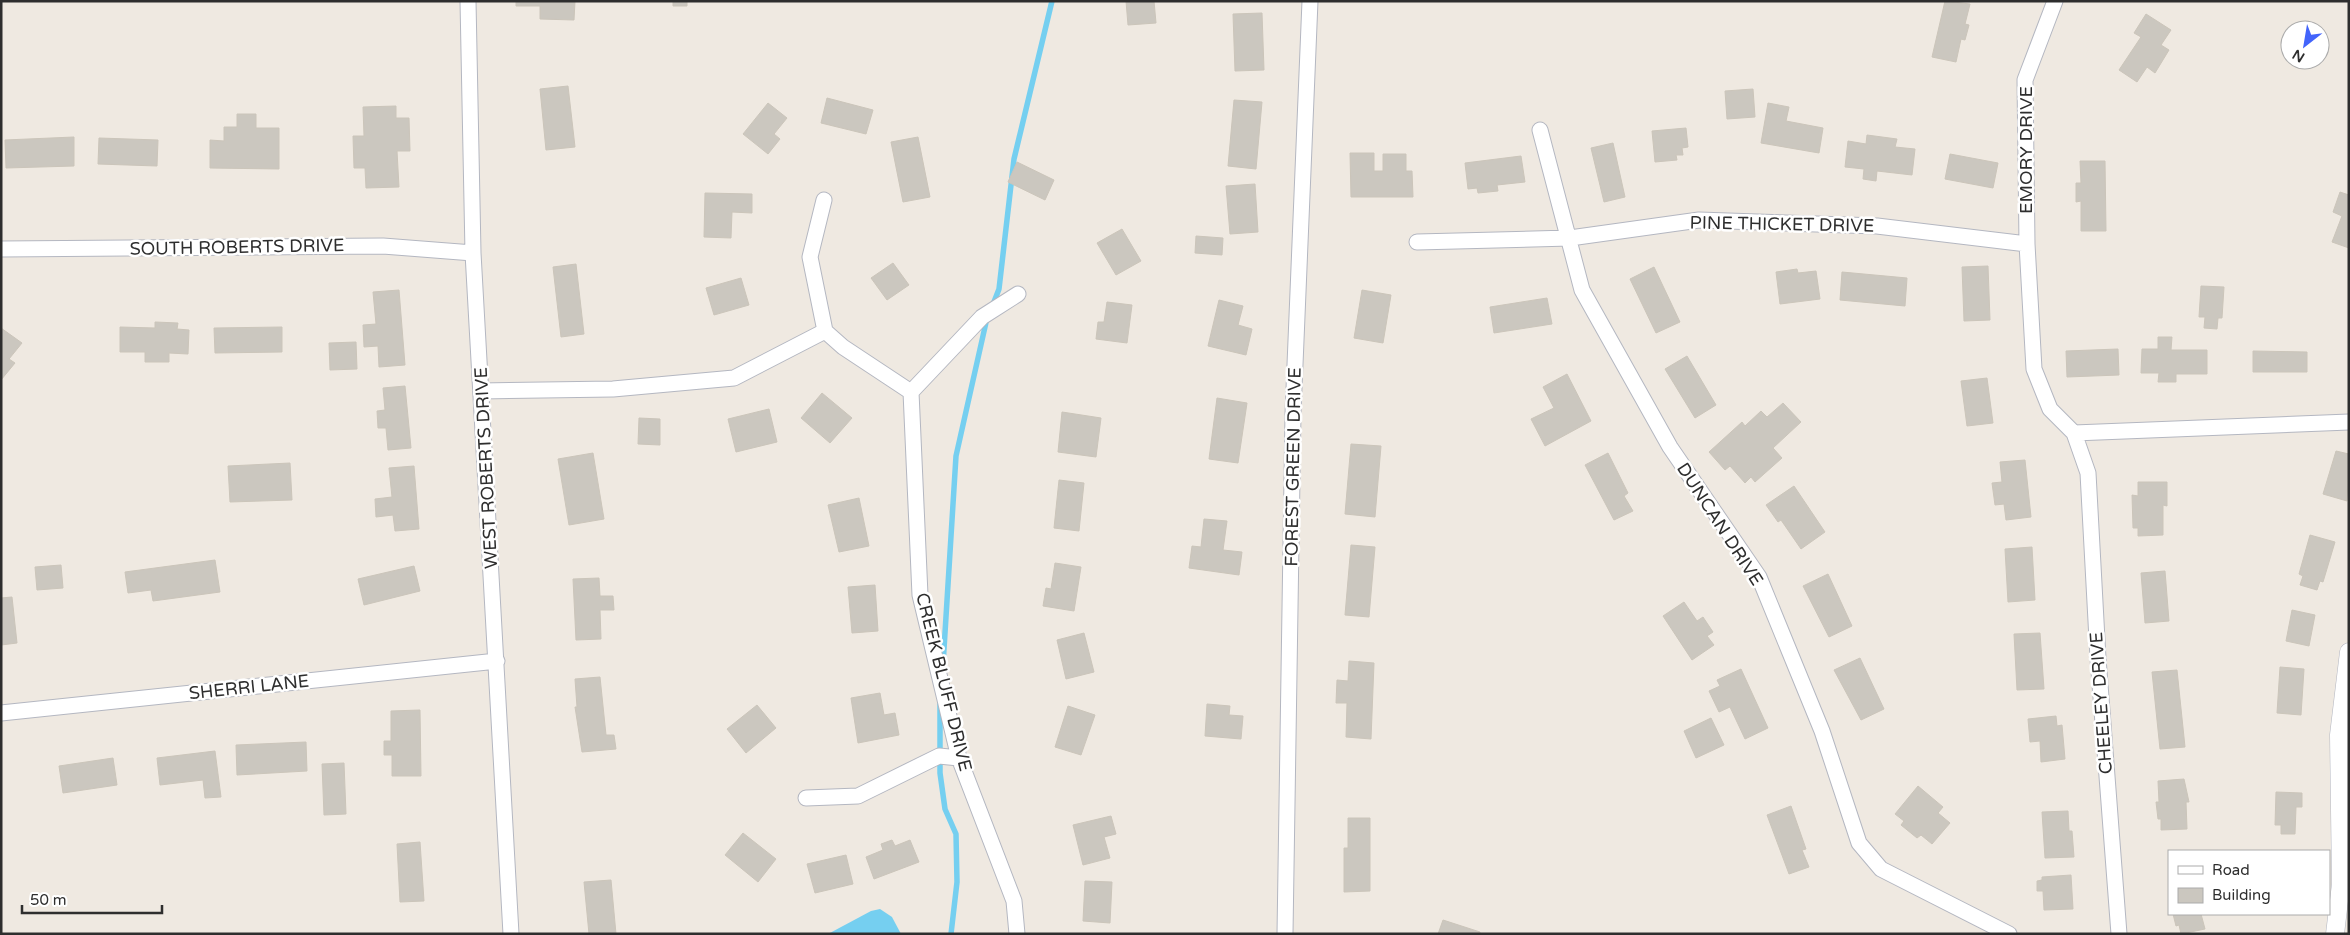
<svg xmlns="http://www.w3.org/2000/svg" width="2350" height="935" font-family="'Varela Round',sans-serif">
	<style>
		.water { fill: #75cff0 }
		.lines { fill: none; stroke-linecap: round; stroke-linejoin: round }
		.stream { stroke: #75cff0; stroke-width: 5.5 }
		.building { fill: #cbc7bf; stroke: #cbc5ba }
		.minor-casing { stroke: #b4b7c1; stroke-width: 17 }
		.tertiary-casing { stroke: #b4b7c1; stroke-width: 19 }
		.minor { stroke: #fff; stroke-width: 15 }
		.tertiary { stroke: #fff; stroke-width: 18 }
		.labels { text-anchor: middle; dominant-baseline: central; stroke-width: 5; stroke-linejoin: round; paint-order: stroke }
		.street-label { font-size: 18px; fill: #2e2e2e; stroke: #fff }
	</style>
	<rect width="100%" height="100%" fill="#efe9e1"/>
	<path class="water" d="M880,909L892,917L901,934H828L871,911Z"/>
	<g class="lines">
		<path class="stream" d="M992,307L999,289L1014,159L1052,1
			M943,665L956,456L987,318
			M940,704V773L945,809L956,834L957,882L951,934"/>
	</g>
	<path class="building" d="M516,1H575L574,20L540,19V6H516Z
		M673,1H687V6H673Z
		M1126,1H1154L1156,23L1128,25Z
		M1945,1L1970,4L1965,24L1969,25L1965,40L1961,39L1956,62L1932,57Z
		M1262,13L1264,70L1235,71L1233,14Z
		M2146,14L2171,30L2161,45L2169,50L2155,73L2147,67L2137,82L2119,70L2141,37L2134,33Z
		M568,86L575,147L546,150L540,89Z
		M1753,89L1755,117L1727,119L1725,91Z
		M827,98L873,110L866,134L821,123Z
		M1234,100L1262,102L1256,169L1228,166Z
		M768,103L787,118L774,134L780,139L768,154L743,134Z
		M1768,103L1789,107L1786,121L1823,128L1819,153L1761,143Z
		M396,106V118H409L410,151H397L399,187L366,188L365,168H354L353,136H364L363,107Z
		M237,114H256V128H279V169L210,168V140L224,141V127H237Z
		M1686,128L1688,147L1682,148L1683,155H1676L1677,160L1655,162L1652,131Z
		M1867,135L1897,139L1895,147L1915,149L1912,175L1877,171L1876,181L1863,179L1864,169L1845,167L1848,141L1866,144Z
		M74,137V166L6,168L5,140Z
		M918,137L930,197L903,202L891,142Z
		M99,138L158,140L157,166L98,164Z
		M1613,143L1625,197L1604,202L1591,148Z
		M1350,153H1374V171H1383V154H1406V171H1412L1413,197H1351Z
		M1950,154L1998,163L1993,188L1945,179Z
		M1521,156L1525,182L1497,185L1498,191L1478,193L1477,188L1468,189L1465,163Z
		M2080,161H2105L2106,231H2081V201L2076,202V183H2081Z
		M1017,162L1054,180L1045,200L1008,182Z
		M1255,184L1258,232L1230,234L1226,186Z
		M2340,192L2349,195V248L2332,242L2342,216L2333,212Z
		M705,193L752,194V213L732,212L731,238L704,237Z
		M1122,229L1141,261L1116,275L1097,243Z
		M1196,236L1223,238L1222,255L1195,253Z
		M893,263L909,285L887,300L871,278Z
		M576,264L584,334L561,337L553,267Z
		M1988,266L1990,320L1964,321L1962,267Z
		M1654,267L1680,322L1656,333L1630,279Z
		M1797,269L1798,273L1816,271L1820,299L1780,304L1776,272Z
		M1842,272L1907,278L1905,306L1840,300Z
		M741,278L749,305L714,315L706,288Z
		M2201,286L2224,287L2222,318H2218L2217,329L2204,328L2205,317H2199Z
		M399,290L405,365L379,367L378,346L364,347L363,325L376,324L373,292Z
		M1362,290L1391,295L1383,343L1354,338Z
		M1547,298L1552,324L1494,333L1490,307Z
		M1219,300L1243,306L1238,325L1252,329L1246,355L1208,346Z
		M1107,302L1132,305L1127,343L1096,339L1098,322H1104Z
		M155,322L178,323L177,329L189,330L188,354L169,353V362H145V352H120V327L155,328Z
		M282,327V352L215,353L214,328Z
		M1,328L22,343L9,359L15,363L1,380Z
		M2158,337H2172L2171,350H2207V374H2176V382H2158L2159,373H2141L2142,349H2158Z
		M356,342L357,369L330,370L329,343Z
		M2118,349L2119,375L2067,377L2066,351Z
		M2253,351L2307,352V372H2253Z
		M1687,356L1716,405L1695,418L1665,369Z
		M1567,374L1591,421L1545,446L1531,419L1554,408L1543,387Z
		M1987,378L1993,423L1967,426L1961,381Z
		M405,386L411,448L388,450L386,428H378L377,411L385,410L383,388Z
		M822,393L852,418L830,443L801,418Z
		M1217,398L1247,403L1238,463L1209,459Z
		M1783,403L1801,422L1773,448L1782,458L1755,482L1751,477L1745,483L1730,466L1725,470L1709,452L1742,422L1745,426L1761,411L1767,417Z
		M769,409L777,442L736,452L728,419Z
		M1062,412L1101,418L1096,457L1058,452Z
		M639,418L660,419V445L638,444Z
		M1351,444L1381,446L1375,517L1345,514Z
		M2336,451L2349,454L2347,501L2323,494Z
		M593,453L604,519L569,525L558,459Z
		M1608,453L1628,493L1624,496L1633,511L1614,520L1585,465Z
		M2025,460L2031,517L2006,520L2004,504L1995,505L1992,483L2002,482L2000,462Z
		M290,463L292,500L230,502L228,466Z
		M414,466L419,529L395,531L393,515L376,517L375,499L392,497L389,468Z
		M1059,480L1084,483L1079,531L1054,528Z
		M2138,482H2167V506L2163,505V535L2138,536V528H2133L2132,495L2138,496Z
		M1794,486L1825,532L1801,549L1781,520L1778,522L1766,505Z
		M859,498L869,546L839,552L828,505Z
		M1204,519L1227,521L1223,550L1242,552L1239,575L1189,568L1192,546L1201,547Z
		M2310,535L2335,542L2323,582L2320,581L2317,590L2300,585L2303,576L2299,574Z
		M1351,545L1375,547L1369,617L1345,615Z
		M2032,547L2035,600L2008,602L2005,549Z
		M215,560L220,592L153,601L151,590L128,593L125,572Z
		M1055,563L1081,567L1074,611L1043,606L1046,588L1051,589Z
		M61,565L63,588L37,590L35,567Z
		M414,566L420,591L364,605L358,579Z
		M2165,571L2169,621L2145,623L2141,573Z
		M1828,574L1852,626L1829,637L1803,586Z
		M599,578L600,596H613L614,610H600L601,639L576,640L573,579Z
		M875,585L878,631L852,633L848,587Z
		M12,597L17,643L1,645V598Z
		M1684,602L1697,621L1703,617L1713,632L1707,636L1714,645L1692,660L1663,616Z
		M2292,610L2315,615L2309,646L2286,641Z
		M1084,633L1094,672L1066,679L1057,640Z
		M2040,633L2044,689L2017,690L2014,634Z
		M1860,658L1884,709L1861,720L1834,670Z
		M1349,661L1374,663L1371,739L1346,737L1347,703H1336L1337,680L1348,681Z
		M2280,667L2304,669L2301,715L2277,713Z
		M1741,669L1768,728L1745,739L1730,707L1719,712L1709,691L1720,686L1717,680Z
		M2177,670L2185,747L2160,749L2152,672Z
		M600,677L606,735H614L616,749L582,752L575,707H577L575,679Z
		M880,693L884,715L895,713L899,735L858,743L851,698Z
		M1207,704L1230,706L1229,715L1243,716L1241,739L1205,736Z
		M757,705L776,728L746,753L727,729Z
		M1068,706L1095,715L1081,755L1055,747Z
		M420,710L421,776H392V755H384V741H391V711Z
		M2056,716L2057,726L2062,725L2065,759L2041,762L2040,741L2030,742L2028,719Z
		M1711,718L1724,745L1696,758L1684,731Z
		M306,742L307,771L237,775L236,745Z
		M215,751L221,797L205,798L203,780L160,785L157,758Z
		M113,758L117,785L63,793L59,766Z
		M344,763L346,814L324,815L322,764Z
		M2184,779L2189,802H2186L2187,829L2161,830V819H2158L2156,802H2159L2158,781Z
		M1918,786L1943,807L1938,813L1950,823L1932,844L1921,835L1917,838L1901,825L1904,821L1895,814Z
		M2276,792L2302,793V807H2296L2295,834H2281V825H2275Z
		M1791,806L1806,849L1802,850L1809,867L1789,874L1767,815Z
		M2068,811L2069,831H2072L2074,857L2045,858L2042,812Z
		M1111,816L1116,834L1104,837L1110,858L1083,865L1073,825Z
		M1348,818H1370V891L1344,892V848H1348Z
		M743,833L776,859L758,882L725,855Z
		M892,840L895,846L910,840L919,862L874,879L866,857L883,850L881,844Z
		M420,842L424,901L400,902L397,844Z
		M846,855L853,884L815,893L807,864Z
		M2071,875L2073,909L2044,910L2043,891H2037V881L2042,880V877Z
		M611,880L616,934H589L584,882Z
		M1085,881L1112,882L1110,923L1083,921Z
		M2173,914H2201L2205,929L2181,934L2179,925L2176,926Z
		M1443,920L1480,932V934H1438Z"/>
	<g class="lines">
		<g class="minor-casing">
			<path id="minor" d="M468,1L473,253L511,934
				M2055,1L2025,80L2027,244L2034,369L2050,409L2074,433L2088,473L2098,658L2119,934
				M1540,130L1582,290L1670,447L1759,577L1822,731L1859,843L1881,869L2009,934
				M824,200L810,257L825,331L843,347L911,392
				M1417,242L1570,238L1699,220L1877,226L2027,244
				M1,249L383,246L473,253
				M481,391L613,389L734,378L825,331
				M911,392L920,595L959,758L1014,901L1017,934
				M911,392L982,317L1018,294
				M2074,433L2349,422
				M1,713L497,661
				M806,798L858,796L939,756L959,758
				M1285,934L1293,413L1310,1"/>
		</g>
		<g class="tertiary-casing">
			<path id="tertiary" d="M2335,934L2341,884L2339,735L2349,652"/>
		</g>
		<use href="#minor" class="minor"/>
		<use href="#tertiary" class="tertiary"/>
	</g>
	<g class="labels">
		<g class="street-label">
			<text transform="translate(2026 150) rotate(-90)">EMORY DRIVE</text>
			<text transform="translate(1782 224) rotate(1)">PINE THICKET DRIVE</text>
			<text transform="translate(237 247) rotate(-1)">SOUTH ROBERTS DRIVE</text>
			<text transform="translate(1293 467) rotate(-89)">FOREST GREEN DRIVE</text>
			<text transform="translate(486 468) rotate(-93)">WEST ROBERTS DRIVE</text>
			<text transform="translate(1720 524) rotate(57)">DUNCAN DRIVE</text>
			<text transform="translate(944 682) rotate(76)">CREEK BLUFF DRIVE</text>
			<text transform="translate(249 687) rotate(-6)">SHERRI LANE</text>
			<text transform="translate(2101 703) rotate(-94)">CHEELEY DRIVE</text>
		</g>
	</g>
	<rect width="2350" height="935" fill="none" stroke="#2e2e2e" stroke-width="5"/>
	<rect x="2168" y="850" width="162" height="65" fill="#ffffff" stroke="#ababab"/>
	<rect x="2178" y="866" width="25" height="8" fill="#ffffff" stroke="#ababab"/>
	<text x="2212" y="875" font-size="15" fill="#2e2e2e">Road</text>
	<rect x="2178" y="888" width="25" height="15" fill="#cbc7bf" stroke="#ababab"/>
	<text x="2212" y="900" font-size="15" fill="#2e2e2e">Building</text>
	<g transform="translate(2305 45) rotate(211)"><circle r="24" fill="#ffffff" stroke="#ababab"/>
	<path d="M0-4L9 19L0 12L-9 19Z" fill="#4264fb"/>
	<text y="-8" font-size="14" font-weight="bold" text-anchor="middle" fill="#2e2e2e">N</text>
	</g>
	<path d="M22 905v8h140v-8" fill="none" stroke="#2e2e2e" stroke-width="2.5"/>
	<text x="30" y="905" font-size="15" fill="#2e2e2e" stroke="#ffffff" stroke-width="4" paint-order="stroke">50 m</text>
</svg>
